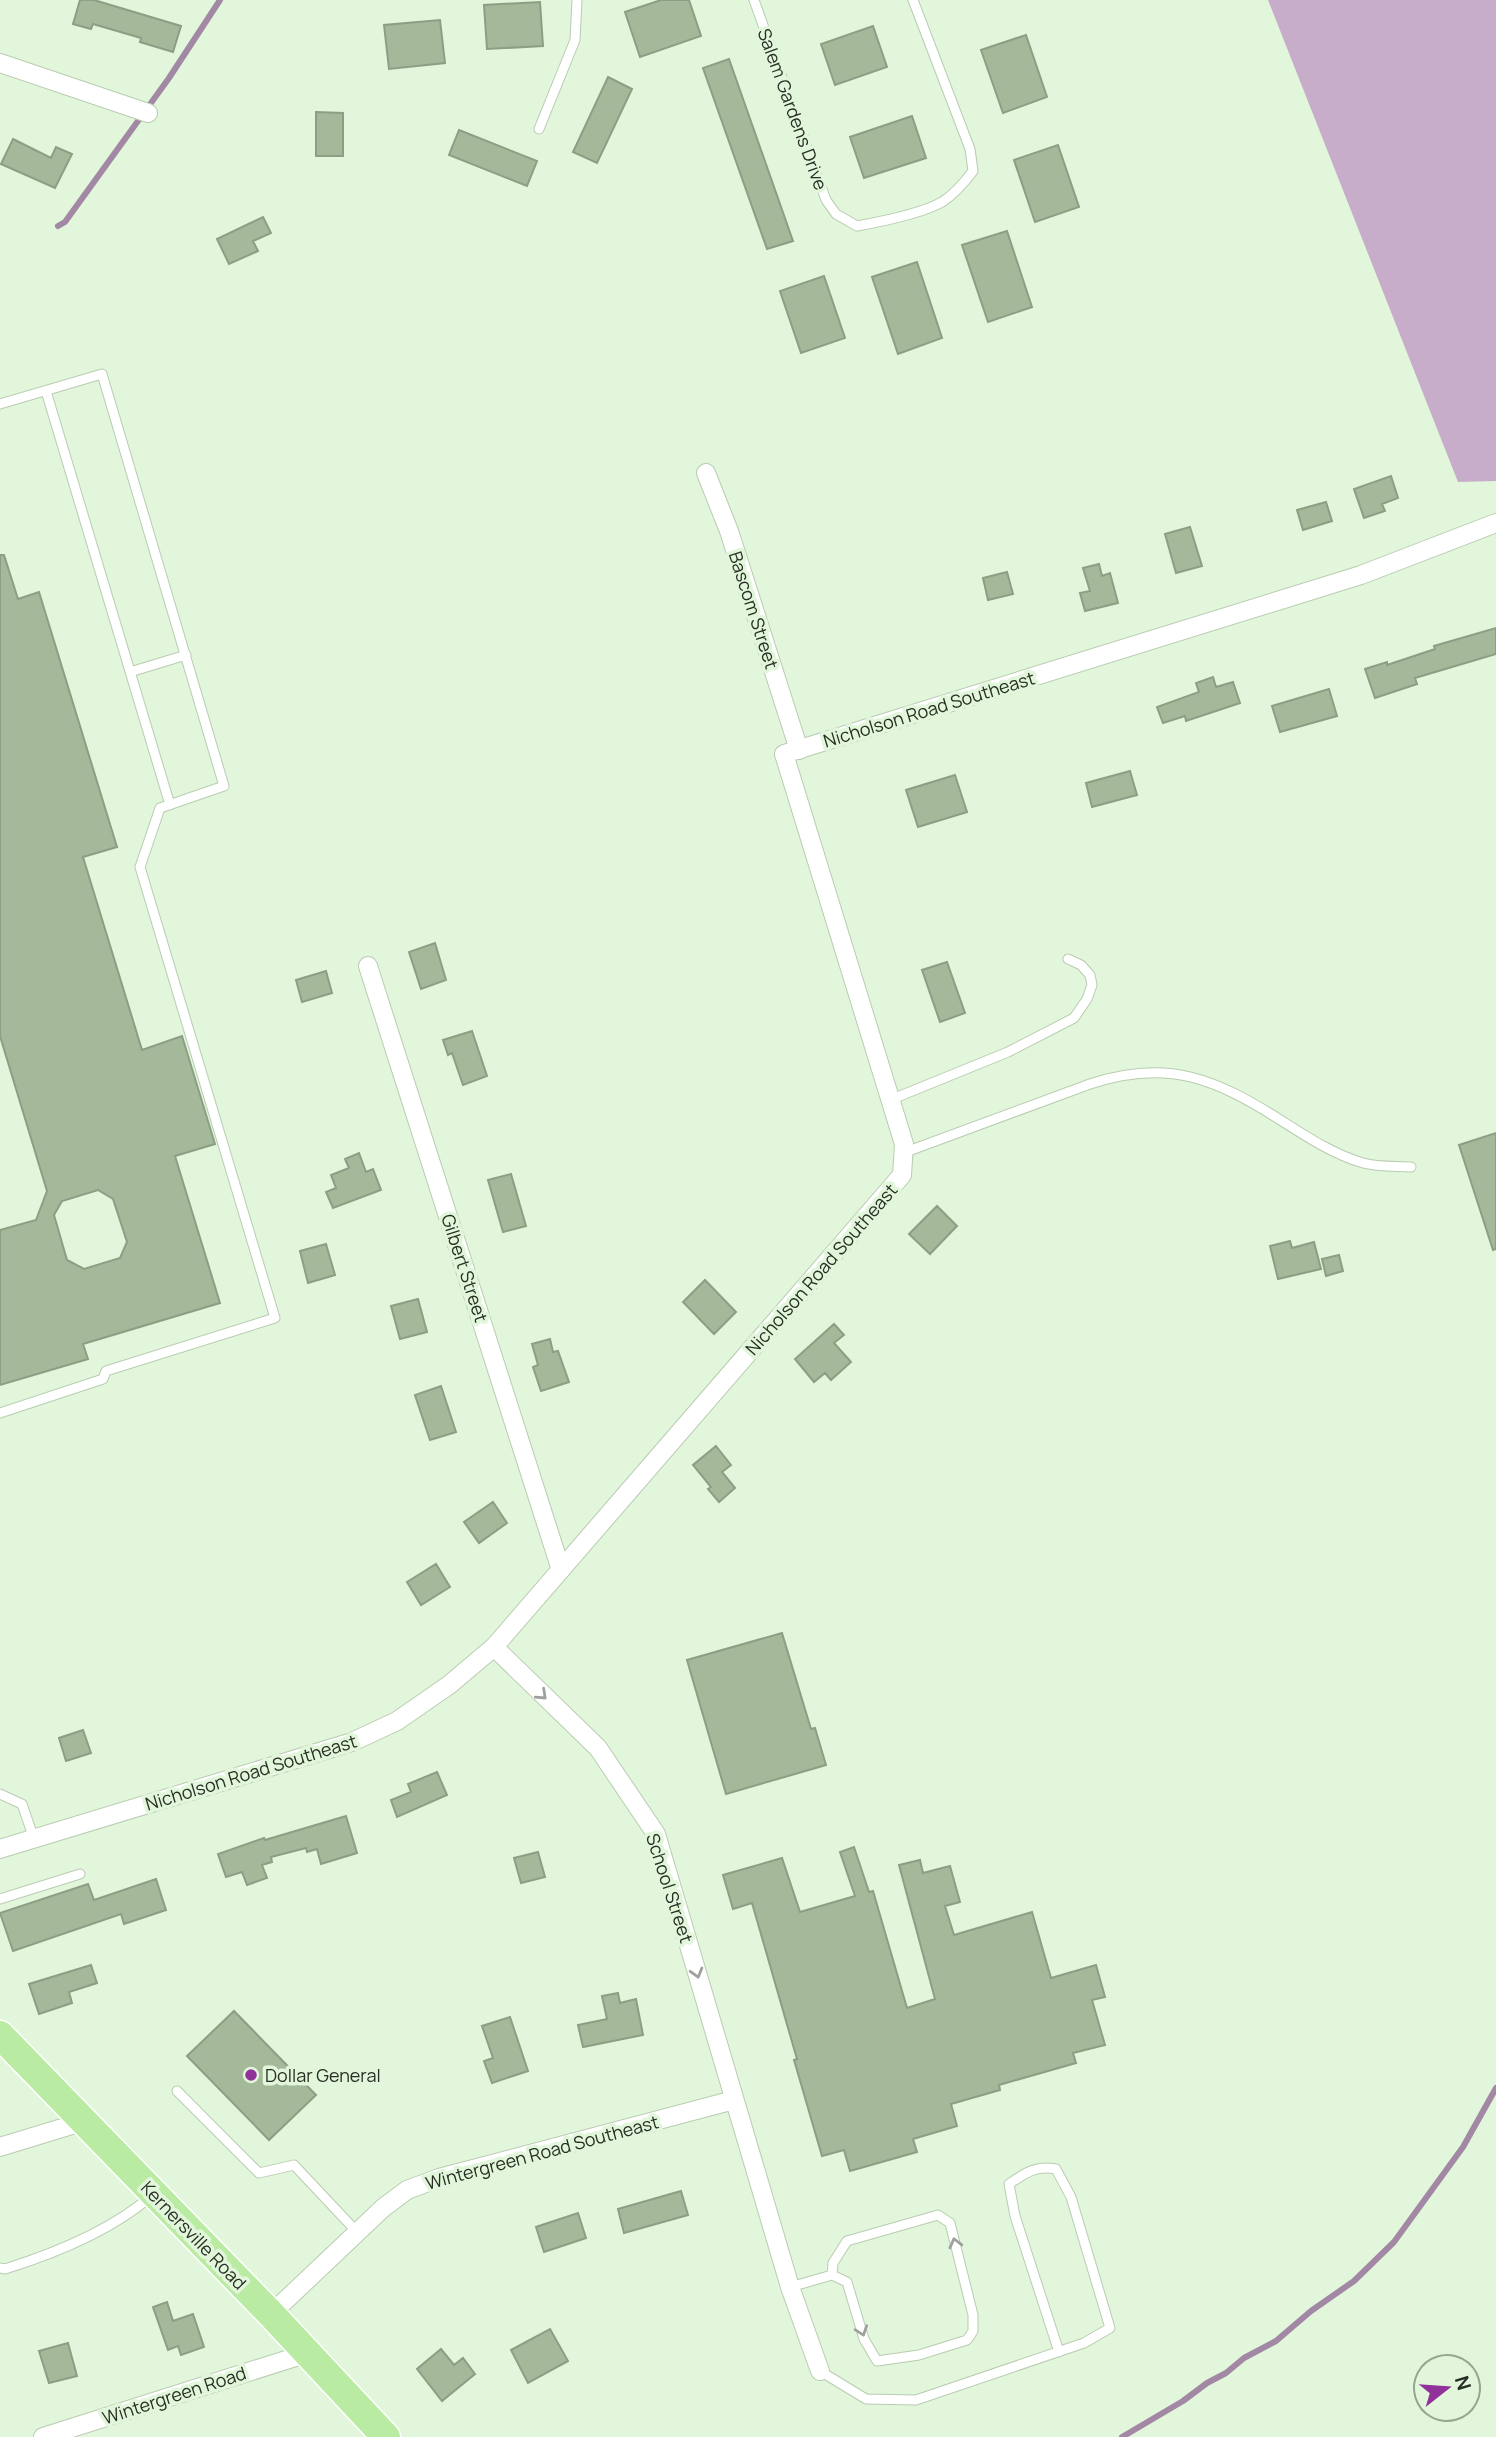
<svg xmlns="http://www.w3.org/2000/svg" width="1496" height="2437" font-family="Manrope,sans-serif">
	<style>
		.forest { fill: #c8adcb }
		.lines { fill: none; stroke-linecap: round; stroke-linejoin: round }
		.stream { stroke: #a288a4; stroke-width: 6 }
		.building { fill: #a3b99a; stroke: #8c9f84; stroke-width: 2; fill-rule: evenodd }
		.lane-casing { stroke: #b9ccb1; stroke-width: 11 }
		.street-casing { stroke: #b9ccb1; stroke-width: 20 }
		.primary-casing { stroke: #fff; stroke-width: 31 }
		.lane { stroke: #fff; stroke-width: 9 }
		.street { stroke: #fff; stroke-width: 18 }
		.primary { stroke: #baeba3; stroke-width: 28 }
		.oneway { stroke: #9ea19c }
		.poi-dot { fill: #91329b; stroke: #e1f6da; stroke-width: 2.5 }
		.labels { text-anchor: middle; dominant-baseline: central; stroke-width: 7; stroke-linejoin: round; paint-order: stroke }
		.street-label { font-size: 18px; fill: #272f24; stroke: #e1f6da }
		.poi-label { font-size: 18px; fill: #272f24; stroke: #e1f6da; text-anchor: start }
	</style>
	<rect width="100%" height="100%" fill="#e1f6da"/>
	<path class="forest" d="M1268,0H1496V481L1458,482Z"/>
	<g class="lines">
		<path class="stream" d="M58,226L65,222L169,78L220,0
			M1122,2437L1183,2401L1207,2383L1226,2373L1244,2358L1276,2341L1311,2311L1354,2281L1394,2242L1463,2147L1496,2088"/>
	</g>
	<path class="building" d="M80,0H94L181,26L173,52L140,42L141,38L93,24L91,29L73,24Z
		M661,0H689L701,36L640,57L625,12Z
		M540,2L543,46L487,49L484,5Z
		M440,20L445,63L389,69L384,25Z
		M873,26L887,67L835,85L821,44Z
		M1026,35L1047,97L1003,113L981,50Z
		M729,59L793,241L767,249L703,68Z
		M608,77L632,89L597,163L573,152Z
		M316,112L343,113V156H316Z
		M912,116L926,158L864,178L850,137Z
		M459,130L537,161L527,186L449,155Z
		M13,139L51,158L56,147L72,154L55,188L1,164Z
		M1058,145L1079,207L1035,222L1014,160Z
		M263,217L271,233L253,241L258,251L229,264L217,239Z
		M1007,231L1032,307L988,322L962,245Z
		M917,262L942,338L898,354L872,277Z
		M824,276L845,338L801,353L780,291Z
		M1391,476L1398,498L1382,504L1385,511L1364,518L1354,489Z
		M1326,502L1332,521L1303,530L1297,510Z
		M1190,527L1202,566L1176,573L1165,534Z
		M0,555H4L18,599L39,592L117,847L83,857L142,1050L182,1036L215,1144L175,1156L220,1303L83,1344L88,1359L0,1385V1230L36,1220L47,1191L0,1036ZM98,1190L113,1199L127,1242L120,1258L84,1269L67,1260L54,1215L62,1201Z
		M1099,564L1102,576L1110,573L1118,603L1085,611L1080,593L1090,591L1083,568Z
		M1007,572L1013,594L988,600L983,578Z
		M1496,628V654L1415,678L1417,684L1375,698L1365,669L1387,662V665L1435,649L1434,646Z
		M1213,677L1216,687L1233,682L1240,703L1186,721L1185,716L1163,723L1157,707L1199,692L1196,683Z
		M1329,689L1337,716L1280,732L1272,706Z
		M1130,771L1137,795L1092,807L1086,783Z
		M955,775L967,812L918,827L906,790Z
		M435,943L446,980L421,989L409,952Z
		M947,962L965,1013L940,1022L922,970Z
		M326,971L332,993L302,1002L296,980Z
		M472,1031L487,1076L463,1085L452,1053L448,1055L443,1040Z
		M1496,1133V1249L1493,1250L1459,1145Z
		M359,1153L366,1172L373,1169L381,1190L333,1208L326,1192L336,1188L331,1175L349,1168L345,1159Z
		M511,1174L526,1226L503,1232L488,1180Z
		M937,1206L957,1226L930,1254L909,1234Z
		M1290,1241L1292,1248L1314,1242L1321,1269L1278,1279L1270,1246Z
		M326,1244L335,1275L308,1283L300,1251Z
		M1339,1255L1343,1271L1326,1276L1322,1259Z
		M705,1280L736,1312L714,1334L683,1302Z
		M418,1299L427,1332L400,1339L391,1306Z
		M834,1324L844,1335L834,1343L851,1362L831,1380L825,1373L814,1382L795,1359Z
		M550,1339L553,1352L558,1351L569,1382L541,1391L533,1367L538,1365L532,1344Z
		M441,1386L456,1432L430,1440L415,1395Z
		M716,1446L731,1465L722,1472L735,1488L719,1502L708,1489L711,1487L693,1465Z
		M493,1502L507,1523L479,1543L464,1522Z
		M436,1564L450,1587L421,1605L407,1582Z
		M782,1633L811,1729L815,1728L826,1765L726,1794L687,1660Z
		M83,1730L91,1753L66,1761L59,1738Z
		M437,1772L447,1795L397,1817L391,1800L411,1792L408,1784Z
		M346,1816L357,1853L321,1864L317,1849L307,1852L306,1848L271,1857L272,1862L262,1865L267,1878L247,1885L242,1872L226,1877L218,1854L264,1838L265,1840Z
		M854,1847L869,1892L873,1891L907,2008L935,1999L899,1865L920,1860L923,1873L950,1866L960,1902L945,1906L954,1935L1032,1912L1051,1978L1096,1965L1105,1997L1092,2000L1105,2045L1073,2053L1076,2063L999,2085L1000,2090L951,2104L957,2126L913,2139L917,2152L850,2171L844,2150L822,2156L794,2060L797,2059L752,1903L733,1909L723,1875L782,1858L800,1912L855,1896L840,1852Z
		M538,1852L545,1877L521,1883L514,1858Z
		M156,1879L166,1910L124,1924L121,1914L13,1951L0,1913L88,1884L94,1900Z
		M91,1965L97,1983L69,1992L72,2003L39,2014L29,1984Z
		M618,1993L620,2003L636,1999L643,2035L583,2047L578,2025L607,2019L602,1996Z
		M234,2011L316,2095L269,2140L187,2056Z
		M510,2017L528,2071L492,2083L484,2061L493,2058L482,2026Z
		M681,2191L688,2215L624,2233L618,2209Z
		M578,2213L586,2238L544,2252L536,2227Z
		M167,2302L173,2321L193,2314L204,2347L181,2355L178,2346L168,2350L153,2307Z
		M550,2329L568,2361L528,2383L511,2350Z
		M68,2343L77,2376L49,2383L39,2351Z
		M441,2349L454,2365L463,2358L475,2374L442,2401L417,2369Z"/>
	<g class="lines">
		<g class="lane-casing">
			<path id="lane" d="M754,0L826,200L836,214L857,226C879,222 923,213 942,202C955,194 964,183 973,171L970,149L913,0
				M539,129L575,40L577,0
				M46,391L170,805
				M0,404L102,374L224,786L160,808L140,867L275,1318L106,1371L103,1379L0,1413
				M130,672L186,655
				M890,1100L1008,1052L1074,1018L1087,999L1092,985L1090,975L1081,965L1068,959
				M903,1153L1090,1084C1168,1058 1216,1079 1282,1121C1307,1137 1333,1154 1363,1163C1378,1167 1396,1166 1411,1167
				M0,1794L22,1804L34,1839
				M0,1899L80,1874
				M177,2091L259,2173L294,2165L357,2232
				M0,2268L5,2269C56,2253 111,2231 151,2196
				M790,2287L832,2275L847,2282L864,2339L877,2361L919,2355L967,2340L973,2331V2315L950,2223L938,2215L847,2241L833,2263L832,2275
				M820,2371L866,2399L916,2400L1084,2343L1110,2328L1071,2197L1056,2169C1036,2165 1025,2173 1009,2184L1015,2216L1059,2352"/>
		</g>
		<g class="street-casing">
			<path id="street" d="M0,63L148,113
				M706,473L729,531L799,750
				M368,966L561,1570
				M494,1647L598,1748L656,1834L790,2287L820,2371
				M0,1849L352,1742L397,1721L449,1685L494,1647L902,1175L904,1144L784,754L1361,575L1496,523
				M0,2147L85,2121
				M271,2314L383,2208L407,2190L439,2178L734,2100
				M43,2437L305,2354"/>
		</g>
		<g class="primary-casing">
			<path id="primary" d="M0,2035L271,2314L386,2437"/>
		</g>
		<use href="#lane" class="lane"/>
		<use href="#street" class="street"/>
		<use href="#primary" class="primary"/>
	</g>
	<defs><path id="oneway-chevron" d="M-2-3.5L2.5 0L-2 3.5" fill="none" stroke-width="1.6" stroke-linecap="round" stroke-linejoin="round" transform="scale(1.75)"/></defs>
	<g class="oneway">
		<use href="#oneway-chevron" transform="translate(542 1695) rotate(43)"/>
		<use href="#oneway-chevron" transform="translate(697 1973) rotate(74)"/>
		<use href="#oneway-chevron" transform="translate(955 2243) rotate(-104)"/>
		<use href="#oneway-chevron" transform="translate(862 2331) rotate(71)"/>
	</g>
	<circle class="poi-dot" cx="251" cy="2075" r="7"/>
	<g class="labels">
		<g class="street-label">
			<text transform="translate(793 109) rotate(70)">Salem Gardens Drive</text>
			<text transform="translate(754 610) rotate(72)">Bascom Street</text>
			<text transform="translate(929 709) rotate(-17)">Nicholson Road Southeast</text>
			<text transform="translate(465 1268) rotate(72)">Gilbert Street</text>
			<text transform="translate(821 1269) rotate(-49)">Nicholson Road Southeast</text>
			<text transform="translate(251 1772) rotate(-17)">Nicholson Road Southeast</text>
			<text transform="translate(670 1888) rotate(72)">School Street</text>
			<text transform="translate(542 2152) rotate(-15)">Wintergreen Road Southeast</text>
			<text transform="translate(194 2235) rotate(46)">Kernersville Road</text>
			<text transform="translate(174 2395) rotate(-18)">Wintergreen Road</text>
		</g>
		<g class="poi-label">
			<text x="265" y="2075">Dollar General</text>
		</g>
	</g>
	<g transform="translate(1447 2388) rotate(73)"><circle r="33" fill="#e1f6da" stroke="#97a691" stroke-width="2"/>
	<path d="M0-5L12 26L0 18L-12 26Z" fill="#91329b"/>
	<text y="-10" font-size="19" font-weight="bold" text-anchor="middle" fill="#272f24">N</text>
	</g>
</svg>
